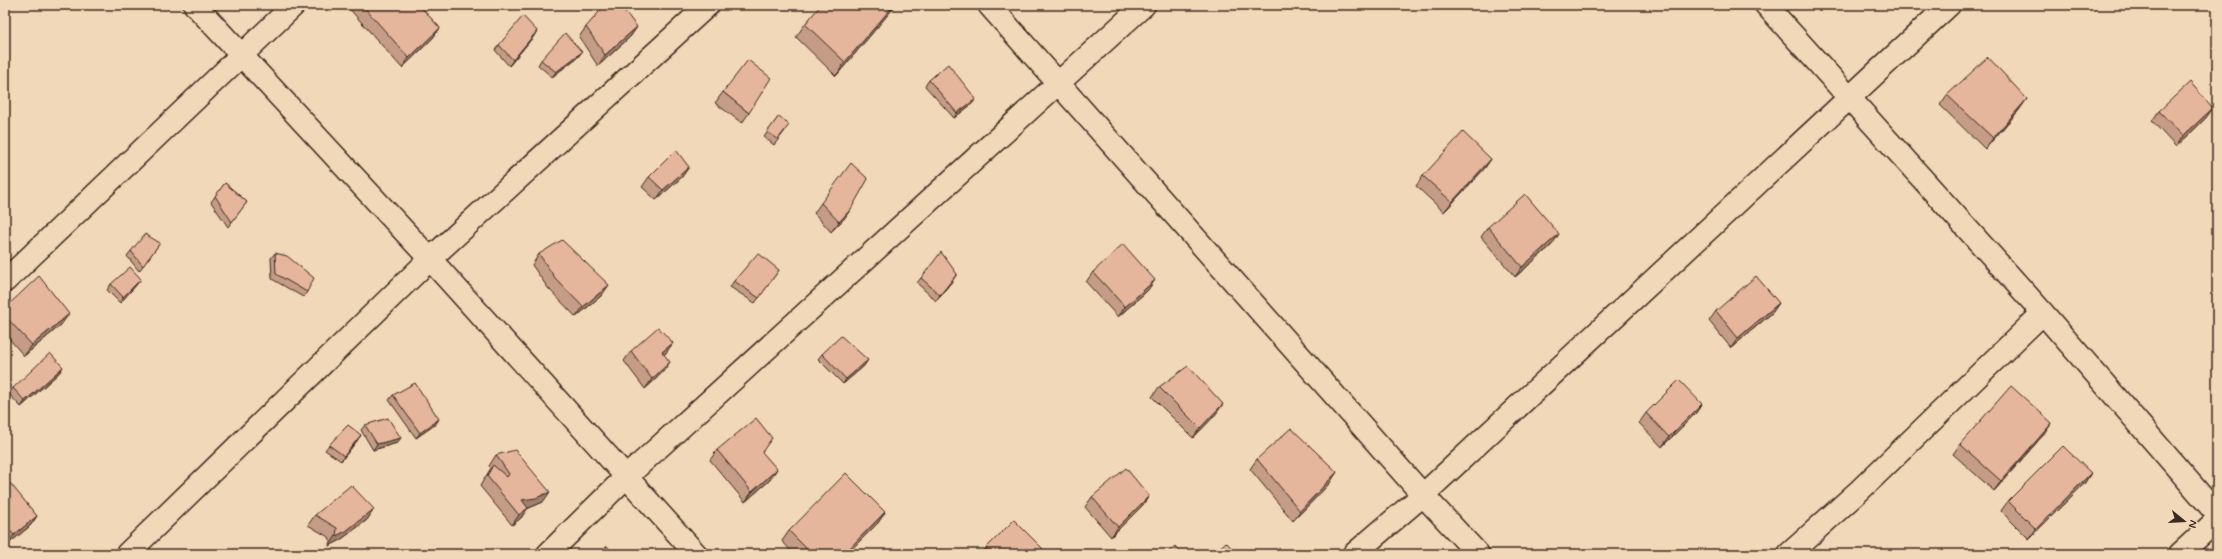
<svg xmlns="http://www.w3.org/2000/svg" width="2222" height="559" font-family="Mynerve,sans-serif">
	<style>
		.lines { fill: none; stroke-linecap: round; stroke-linejoin: round }
		.street-casing { stroke: #3b2a1e; stroke-width: 25 }
		.secondary-casing { stroke: #3b2a1e; stroke-width: 25 }
		.street { stroke: #f1d8b8; stroke-width: 22 }
		.secondary { stroke: #f1d8b8; stroke-width: 22 }
		.wall { fill: #c59c86; stroke: #3b2a1e }
		.shaded-wall { fill: #a07f6d; stroke: #3b2a1e }
		.building { fill: #e5b59c; stroke: #3b2a1e }
	</style>
	<rect width="100%" height="100%" fill="#f1d8b8"/>
	<filter id="ink" filterUnits="userSpaceOnUse"><feTurbulence type="fractalNoise" baseFrequency=".025" numOctaves="2"/><feDisplacementMap in="SourceGraphic" scale="8" xChannelSelector="R" yChannelSelector="G"/><feConvolveMatrix kernelMatrix="1 2 1 2 8 2 1 2 1" color-interpolation-filters="sRGB"/></filter>
	<g filter="url(#ink)">
		<g class="lines">
			<g class="street-casing">
				<path id="street" d="M989,5L1423,495L1478,554
					M1766,5L2043,313L2217,514
					M5,281L294,5
					M127,554L430,259L708,5
					M548,554L625,478L1144,5
					M1354,554L1423,495L1949,5
					M1789,554L1860,490L2043,313
					M2180,554L2217,520"/>
			</g>
			<g class="secondary-casing">
				<path id="secondary" d="M195,5L430,259L696,554"/>
			</g>
			<use href="#street" class="street"/>
			<use href="#secondary" class="secondary"/>
		</g>
		<path class="wall" d="M346,5H419L440,28L432,39L402,68Z
			M627,5H635L630,9Z
			M818,5H896L836,76L796,37L805,24L820,7Z
			M586,27H637L630,37L598,66L579,37Z
			M534,36L509,66L495,50L499,45Z
			M578,57L552,77L538,65L541,60Z
			M929,80L972,104L954,118L925,86Z
			M723,92L749,113L742,123L715,103Z
			M1947,95L2020,109L1985,149L1940,105Z
			M2159,111L2206,118L2176,147L2152,121Z
			M779,116L785,131L774,145L764,137Z
			M1491,159L1484,169L1444,212L1416,186L1423,176Z
			M649,177H682L656,200L642,187Z
			M225,183L247,202L228,227L211,202Z
			M821,203L844,219L831,232L814,213Z
			M1488,227L1552,245L1515,277L1481,237Z
			M160,243L139,271L127,256L131,251Z
			M275,253L307,292L303,297L272,279L271,258Z
			M539,254L602,295L576,317L548,288L532,265Z
			M779,270L755,303L730,287L734,281Z
			M1093,272L1148,290L1118,317L1086,282Z
			M921,278L953,280L936,301L917,283Z
			M111,284H137L120,303L107,290Z
			M1779,303L1772,313L1731,348L1709,321L1716,311Z
			M5,308L61,325L24,356L5,334Z
			M631,351L666,353L664,354L663,372L645,389L624,361Z
			M822,354L864,366L843,384L818,359Z
			M60,372L21,407L9,394L13,388Z
			M1159,387L1216,414L1193,438L1152,397Z
			M393,395L436,424L416,438L389,400Z
			M1702,404L1695,414L1662,447L1639,423L1646,413Z
			M365,425L397,443L373,450L361,430Z
			M2045,433L1994,491L1953,454L1960,444Z
			M361,435L341,461L325,450L329,445Z
			M717,450L762,452L770,480L745,502L710,460Z
			M496,455L543,502L529,508L527,509L521,518L512,525L480,486L491,468L489,466Z
			M1257,459L1330,483L1293,521L1250,469Z
			M2091,473L2084,484L2029,539L2001,511L2008,501Z
			M5,487L37,516L30,526L7,545L5,543Z
			M1149,496L1142,506L1111,537L1085,507L1092,497Z
			M374,509L367,520L339,541L329,546L330,538L308,525L315,515Z
			M885,512L878,523L847,554H794L782,541L789,531Z
			M986,548L1040,554H982Z"/>
		<path class="shaded-wall" d="M894,5H896L836,76L845,62Z
			M637,27L630,37L598,66L605,55Z
			M440,28L432,39L402,68L409,58Z
			M537,31L534,36L509,66L513,60Z
			M582,52L578,57L552,77L556,72Z
			M976,99L972,104L954,118L957,113Z
			M2027,99L2020,109L1985,149L1993,138Z
			M2213,108L2206,118L2176,147L2183,136Z
			M1491,159L1484,169L1444,212L1452,202Z
			M689,167L682,177L656,200L663,190Z
			M851,209L844,219L831,232L839,222Z
			M1559,234L1552,245L1515,277L1522,267Z
			M957,274L953,280L936,301L940,295Z
			M141,279L137,284L120,303L123,297Z
			M1155,280L1148,290L1118,317L1125,307Z
			M609,285L602,295L576,317L583,307Z
			M1779,303L1772,313L1731,348L1738,338Z
			M69,314L61,325L24,356L32,345Z
			M673,343L666,353L655,362L662,352Z
			M868,360L864,366L843,384L846,379Z
			M670,362L663,372L645,389L652,379Z
			M63,367L60,372L21,407L25,401Z
			M1223,404L1216,414L1193,438L1200,428Z
			M1702,404L1695,414L1662,447L1669,437Z
			M439,419L436,424L416,438L420,433Z
			M2052,423L2045,433L1994,491L2001,481Z
			M361,435L357,441L341,461L344,456Z
			M401,438L397,443L373,450L377,444Z
			M777,469L770,480L745,502L752,492Z
			M1337,472L1330,483L1293,521L1300,511Z
			M2091,473L2084,484L2029,539L2036,529Z
			M550,492L543,502L529,508L527,509L521,518L512,525L519,515L522,500Z
			M1149,496L1142,506L1111,537L1118,527Z
			M374,509L367,520L339,541L329,546L336,536Z
			M885,512L878,523L847,554H844Z
			M37,516L30,526L7,545L14,535Z"/>
		<path class="building" d="M362,5H419L440,28L409,58Z
			M605,5H620L637,27L605,55L586,27Z
			M821,5H894L845,62L805,24Z
			M523,16L537,31L513,60L499,45Z
			M565,33L582,52L556,72L541,60Z
			M1988,57L2027,99L1993,138L1947,95Z
			M748,60L771,78L749,113L723,92Z
			M948,64L976,99L957,113L929,80Z
			M2190,82L2213,108L2183,136L2159,111Z
			M779,116L789,125L778,139L767,132Z
			M1463,132L1491,159L1452,202L1423,176Z
			M676,150L689,167L663,190L649,177Z
			M851,163L868,179L851,209L839,222L821,203Z
			M225,183L247,202L232,222L215,196Z
			M1525,194L1559,234L1522,267L1488,227Z
			M145,234L160,243L143,266L131,251Z
			M562,240L609,285L583,307L555,278L539,254Z
			M1123,244L1155,280L1125,307L1093,272Z
			M941,252L957,274L940,295L921,278Z
			M275,253L287,256L314,278L307,292L276,274Z
			M758,253L779,270L759,298L734,281Z
			M130,267L141,279L123,297L111,284Z
			M39,276L69,314L32,345L5,316V308Z
			M1756,276L1779,303L1738,338L1716,311Z
			M658,327L673,343L662,352L670,362L652,379L631,351Z
			M841,336L868,360L846,379L822,354Z
			M50,353L63,367L25,401L13,388Z
			M1188,366L1223,404L1200,428L1159,387Z
			M1679,380L1702,404L1669,437L1646,413Z
			M415,383L439,419L420,433L393,395Z
			M2011,386L2052,423L2001,481L1960,444Z
			M388,418L401,438L377,444L365,425Z
			M756,418L772,438L762,452L777,469L752,492L717,450Z
			M348,425L361,435L344,456L329,445Z
			M1291,428L1337,472L1300,511L1257,459Z
			M2063,446L2091,473L2036,529L2008,501Z
			M515,450L550,492L536,498L522,500L528,508L519,515L487,476L493,465L507,477L509,474L496,455Z
			M1126,468L1149,496L1118,527L1092,497Z
			M846,473L885,512L844,554H812L789,531Z
			M10,483L37,516L14,535L5,525V487Z
			M351,485L374,509L346,531L336,536L337,528L315,515Z
			M1014,520L1043,549L1038,554H991L986,548Z
			M1226,542L1237,554H1213Z
			M607,546L614,554H600Z
			M1175,546L1182,554H1166Z"/>
	</g>
	<rect width="2222" height="559" fill="none" stroke="#f1d8b8" stroke-width="20"/>
	<rect x="10" y="10" width="2202" height="539" fill="none" stroke="#3b2a1e" stroke-width="1.5" filter="url(#ink)"/>
	<g transform="translate(2184 521) rotate(108)" stroke="#f1d8b8" stroke-width="3" paint-order="stroke">
	<path d="M0-3L7 15L0 10L-7 15Z" fill="#3b2a1e"/>
	<text y="-6" font-size="11" font-weight="bold" text-anchor="middle" fill="#3b2a1e">N</text>
	</g>
</svg>
